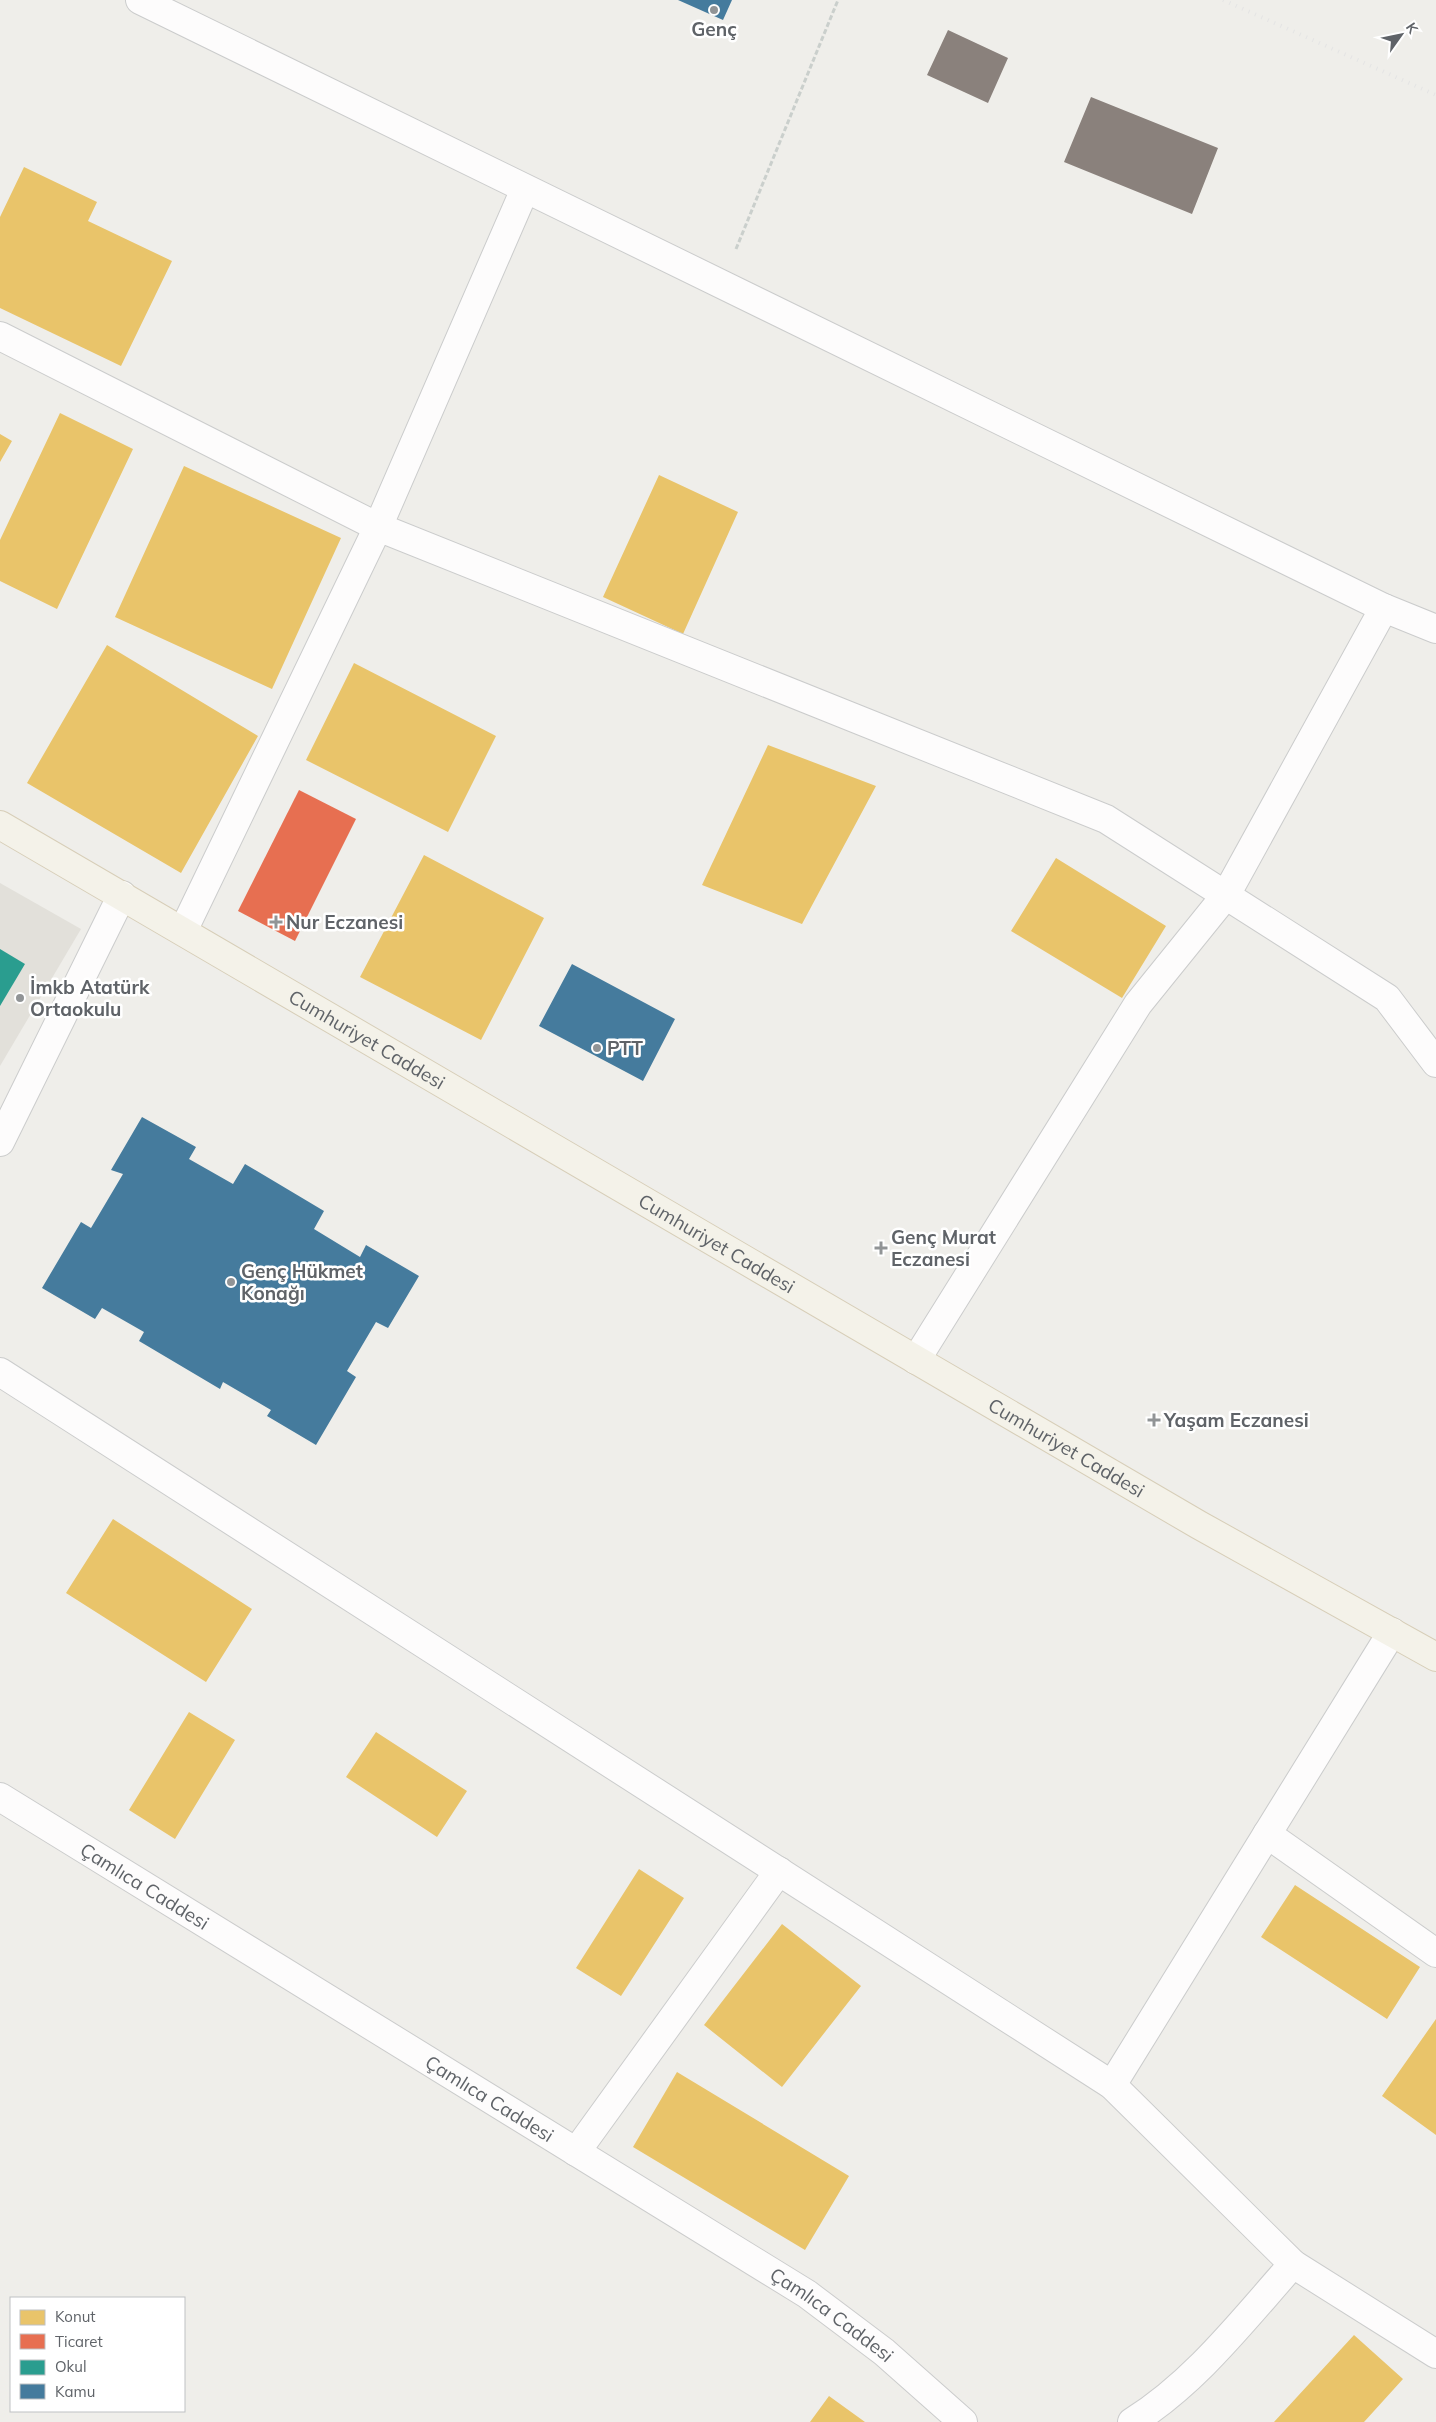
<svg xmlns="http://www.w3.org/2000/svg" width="1436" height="2422" font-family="Mulish,sans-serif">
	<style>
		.education { fill: #e2e0da }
		.homes { fill: #e9c46a }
		.shops { fill: #e76f51 }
		.schools { fill: #2a9d8f }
		.public { fill: #457b9d }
		.industry { fill: #8a817c }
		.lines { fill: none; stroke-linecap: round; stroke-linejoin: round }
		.minor-casing { stroke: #cbcccc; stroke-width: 30 }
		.major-casing { stroke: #d7ceb8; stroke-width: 30 }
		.path { stroke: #cacfcc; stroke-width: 3; stroke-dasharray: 5 2.5; stroke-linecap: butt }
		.minor { stroke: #fdfcfc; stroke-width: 28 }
		.major { stroke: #f4f2e9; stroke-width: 28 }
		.rail { stroke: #e4e4e4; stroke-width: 4; stroke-dasharray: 1 6; stroke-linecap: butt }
		.poi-dot { fill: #919496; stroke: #fff; stroke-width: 2 }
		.labels { text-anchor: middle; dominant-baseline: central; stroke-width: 5; stroke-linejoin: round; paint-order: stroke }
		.poi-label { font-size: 19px; font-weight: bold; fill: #5f6368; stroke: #fff; text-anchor: start }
		.street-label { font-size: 19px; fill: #5f6368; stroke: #fff }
	</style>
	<rect width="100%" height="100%" fill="#efeeea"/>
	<path class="education" d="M0,883L81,929L0,1066Z"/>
	<path class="homes" d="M24,167L97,202L88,221L172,261L121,366L0,308V217Z
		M60,413L133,449L57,609L0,581V540Z
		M0,434L12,441L0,462Z
		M184,466L341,538L272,689L115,617Z
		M659,475L738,512L683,634L603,597Z
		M107,645L258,736L181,873L27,783Z
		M354,663L496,736L448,832L306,760Z
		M768,745L876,786L802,924L702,885Z
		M424,855L544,918L481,1040L360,977Z
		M1056,858L1166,926L1122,998L1011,931Z
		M113,1519L252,1609L206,1682L66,1593Z
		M189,1712L235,1740L175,1839L129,1810Z
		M376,1732L467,1791L437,1837L346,1777Z
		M639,1869L684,1898L621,1996L576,1968Z
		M1295,1885L1420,1967L1387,2019L1261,1937Z
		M782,1924L861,1986L782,2087L704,2025Z
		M1436,2019V2135L1382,2096Z
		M677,2072L849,2176L805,2250L633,2147Z
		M1354,2335L1403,2379L1364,2422H1274Z
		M829,2396L865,2422H810Z"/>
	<path class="shops" d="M299,790L356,819L295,941L238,911Z"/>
	<path class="schools" d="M0,949L25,964L0,1006Z"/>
	<path class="public" d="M678,0H732L723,20Z
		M572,964L675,1019L643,1081L539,1026Z
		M142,1117L196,1147L189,1159L233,1184L245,1164L324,1211L314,1229L360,1257L366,1245L419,1276L388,1328L376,1322L347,1371L356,1377L316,1445L267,1416L271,1410L223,1382L220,1389L139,1341L144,1332L102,1308L95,1319L42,1288L81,1222L91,1228L123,1174L111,1170Z"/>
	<path class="industry" d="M948,30L1008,58L988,103L927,75Z
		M1091,97L1218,148L1192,214L1064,162Z"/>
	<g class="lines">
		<g class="minor-casing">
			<g id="minor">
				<path d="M140,0L1384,608L1436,629"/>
				<path d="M0,336L378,527L1106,819L1387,998L1436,1063"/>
				<path d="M183,931L378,527L525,189"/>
				<path d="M0,1142L122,895"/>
				<path d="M916,1360L1138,1004L1226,895L1384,608"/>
				<path d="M0,1372L1112,2085L1293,2264L1436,2354"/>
				<path id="s1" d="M0,1797L807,2294L884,2352L963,2422"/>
				<path d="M1267,1834L1436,1953"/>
				<path d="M1112,2085L1392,1632"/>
				<path d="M576,2152L779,1871"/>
				<path d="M1132,2422C1196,2382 1243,2320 1293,2264"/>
			</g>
		</g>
		<g class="major-casing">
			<g id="major">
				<path id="s2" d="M0,825L1199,1525L1436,1657"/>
			</g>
		</g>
		<path class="path" d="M736,249L838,0"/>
		<use href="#minor" class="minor"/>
		<use href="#major" class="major"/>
		<path class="rail" d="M1223,0L1436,95"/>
	</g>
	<g class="poi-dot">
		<circle cx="714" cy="10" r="5"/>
		<path d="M273.5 914.5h5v5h5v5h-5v5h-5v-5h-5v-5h5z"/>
		<circle cx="20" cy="998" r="5"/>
		<circle cx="597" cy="1048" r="5"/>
		<path d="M878.5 1240.5h5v5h5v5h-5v5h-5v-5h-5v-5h5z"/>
		<circle cx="231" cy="1282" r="5"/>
		<path d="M1151.5 1412.5h5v5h5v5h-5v5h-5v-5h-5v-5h5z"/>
	</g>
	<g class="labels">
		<g class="poi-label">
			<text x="714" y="29" text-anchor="middle">Genç</text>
			<text x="286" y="922">Nur Eczanesi</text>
			<text x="30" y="987">İmkb Atatürk<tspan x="30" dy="22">Ortaokulu</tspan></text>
			<text x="607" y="1048">PTT</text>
			<text x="891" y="1237">Genç Murat<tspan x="891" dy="22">Eczanesi</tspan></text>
			<text x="241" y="1271">Genç Hükmet<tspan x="241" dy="22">Konağı</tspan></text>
			<text x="1164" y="1420">Yaşam Eczanesi</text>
		</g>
		<g class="street-label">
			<text stroke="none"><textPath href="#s2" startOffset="425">Cumhuriyet Caddesi</textPath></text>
			<text stroke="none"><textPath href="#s2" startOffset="830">Cumhuriyet Caddesi</textPath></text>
			<text stroke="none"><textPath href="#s2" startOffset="1235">Cumhuriyet Caddesi</textPath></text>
			<text stroke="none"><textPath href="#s1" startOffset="170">Çamlıca Caddesi</textPath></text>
			<text stroke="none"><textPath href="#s1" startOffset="575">Çamlıca Caddesi</textPath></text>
			<text stroke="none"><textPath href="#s1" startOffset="980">Çamlıca Caddesi</textPath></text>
		</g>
	</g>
	<rect x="10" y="2297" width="175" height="115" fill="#ffffff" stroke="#bfc1c3"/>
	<rect x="20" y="2310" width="25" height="15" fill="#e9c46a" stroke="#bfc1c3"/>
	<text x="55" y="2322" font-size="15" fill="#5f6368">Konut</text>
	<rect x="20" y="2334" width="25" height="15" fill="#e76f51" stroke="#bfc1c3"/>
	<text x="55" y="2347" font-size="15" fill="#5f6368">Ticaret</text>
	<rect x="20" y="2360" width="25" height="15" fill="#2a9d8f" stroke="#bfc1c3"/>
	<text x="55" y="2372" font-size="15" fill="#5f6368">Okul</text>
	<rect x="20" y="2384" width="25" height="15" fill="#457b9d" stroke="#bfc1c3"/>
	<text x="55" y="2397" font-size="15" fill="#5f6368">Kamu</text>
	<g transform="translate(1401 35) rotate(57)" stroke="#ffffff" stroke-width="4" paint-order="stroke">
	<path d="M0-4L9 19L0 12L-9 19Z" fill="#5f6368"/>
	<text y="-8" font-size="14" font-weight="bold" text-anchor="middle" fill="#5f6368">K</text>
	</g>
</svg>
